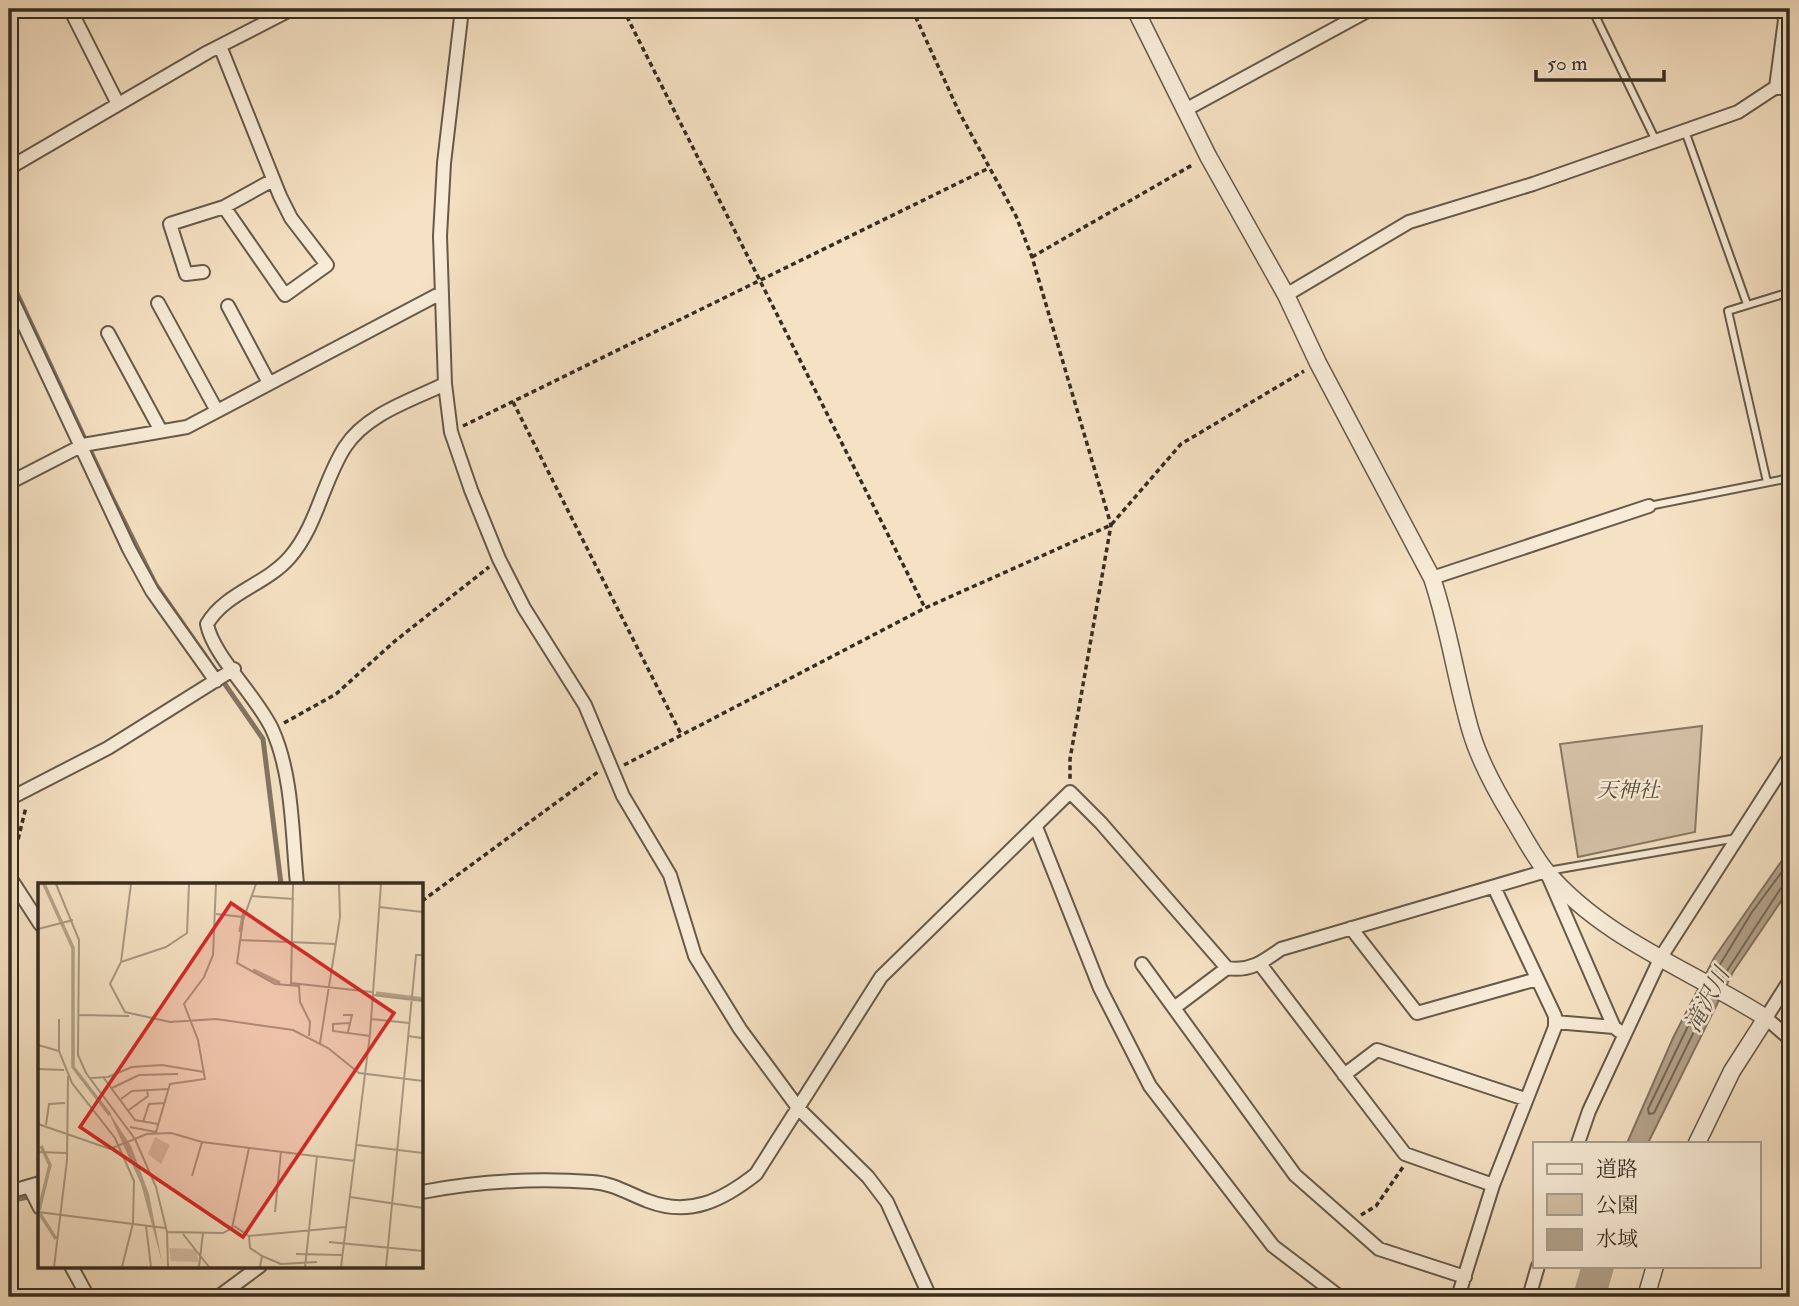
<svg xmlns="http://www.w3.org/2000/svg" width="1799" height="1306" font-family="'IM FELL Double Pica','Noto Serif JP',serif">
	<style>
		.green { fill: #d5c2a8; stroke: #867865; stroke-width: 2 }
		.water { fill: #b4a48c; stroke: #827462; stroke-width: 2 }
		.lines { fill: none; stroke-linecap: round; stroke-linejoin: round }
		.shore { stroke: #756857; stroke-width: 2 }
		.stream { stroke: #827462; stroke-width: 5 }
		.river { stroke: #b4a48c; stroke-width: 32 }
		.service-casing { stroke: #665a4a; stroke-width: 10 }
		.minor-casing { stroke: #665a4a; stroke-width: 16 }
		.tertiary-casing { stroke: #665a4a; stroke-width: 19 }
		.path { stroke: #362d22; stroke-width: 3.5; stroke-dasharray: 5 3.5; stroke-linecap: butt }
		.service { stroke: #f8ecd8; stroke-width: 6 }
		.minor { stroke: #f8ecd8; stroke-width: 12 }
		.tertiary { stroke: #f8ecd8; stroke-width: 16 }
		.labels { text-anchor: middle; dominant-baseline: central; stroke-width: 5; stroke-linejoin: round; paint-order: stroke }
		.park-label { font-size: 21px; font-style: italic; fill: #564b3d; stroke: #f8ecd8 }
		.water-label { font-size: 23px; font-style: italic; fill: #5c5142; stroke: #f8ecd8 }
		.inset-river { fill: none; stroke: #b4a48c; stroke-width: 3.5 }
		.inset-road { fill: none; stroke: #a99983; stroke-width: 2 }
		.view { fill: #d62828; fill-opacity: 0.15; stroke: #d62828; stroke-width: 3.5 }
		.inset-edge { fill: none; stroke: #362d22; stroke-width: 3.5 }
	</style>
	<rect width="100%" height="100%" fill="#f5e1c3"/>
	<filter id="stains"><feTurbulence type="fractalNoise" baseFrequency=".00286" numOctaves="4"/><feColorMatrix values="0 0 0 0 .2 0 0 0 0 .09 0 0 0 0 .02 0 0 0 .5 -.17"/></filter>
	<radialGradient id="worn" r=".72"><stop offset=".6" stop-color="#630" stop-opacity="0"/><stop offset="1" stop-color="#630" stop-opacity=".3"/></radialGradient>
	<path class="green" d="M1702,726L1695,832L1578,857L1560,744Z"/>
	<path class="water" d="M1790,849V888L1733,972L1648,1143H1627L1673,1038L1714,958Z"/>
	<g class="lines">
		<path class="shore" d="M1713,976L1752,912L1790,861
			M1721,980L1781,888L1790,885
			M1704,993L1648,1109L1649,1114L1654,1113L1711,997"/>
		<path class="stream" d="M9,276L112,497L156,585L263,739L281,884
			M9,1201L33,1196"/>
		<path class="river" d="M1589,1297L1598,1266"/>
		<g class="service-casing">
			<path id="service" d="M1592,9L1656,141
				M1685,131L1747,304
				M1767,482L1728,311L1790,292
				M1649,506L1790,478
				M1548,871L1737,838"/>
		</g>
		<g class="minor-casing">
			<path id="minor" d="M70,9L118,104
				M462,9L444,163L440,236L445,384L451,432L471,490L499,559L524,608L585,705L623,796L670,875L695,956L740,1029L799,1109L868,1177L887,1202L930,1297
				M220,46L280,196L291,218L327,265L285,295L224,207
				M1776,87L1785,20L1782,9
				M1185,110L1371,9
				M9,168L208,52L292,9
				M203,272L186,274L170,224L224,207L273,180
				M9,293L129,549L152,591L216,681
				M1286,295L1409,222L1533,184L1738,112L1776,87L1790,90
				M158,303L217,411
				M228,306L269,383
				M108,333L161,431
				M9,483L83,445L187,427L441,293
				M1432,578L1649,506
				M9,799L108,748L234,669
				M1036,827L1100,988L1150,1086L1273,1246L1340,1297
				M9,876L40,924
				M297,884C292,835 293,775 272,729C256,695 213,656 207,624C226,592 266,585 290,557C317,526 323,481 345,447C366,414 412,400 445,384
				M1351,928L1417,1013L1537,979
				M1142,964L1295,1175L1379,1249L1465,1277
				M1260,964L1405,1154L1493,1185
				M1790,980L1766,1018L1790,1039
				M1174,1008L1227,968
				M1555,1022L1614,1027L1619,1031
				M1344,1075L1377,1050L1525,1099
				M1578,1143L1589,1111L1661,957L1790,756
				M29,1186L40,1208
				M9,1192L40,1183
				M422,1192C479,1181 534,1178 592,1182C613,1183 629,1194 648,1201C690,1217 723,1200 756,1174L881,977L1070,792L1101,823L1227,968C1249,972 1263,962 1281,949L1546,871L1614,1027
				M71,1266L88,1297
				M218,1297L260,1266
				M1458,1297L1493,1185L1555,1027V1016L1494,887
				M1529,1297L1538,1266"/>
		</g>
		<g class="tertiary-casing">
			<path id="tertiary" d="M1135,9L1208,156L1286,295L1318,363L1432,578C1449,628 1456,681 1471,732C1480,762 1496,791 1512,817C1523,835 1533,855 1546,871C1603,939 1693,971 1766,1018L1732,1071L1697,1143
				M1646,1297L1655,1266"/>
		</g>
		<path class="path" d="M623,9L925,608
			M912,9L959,112L1016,216L1032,257L1111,525L1070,759V780
			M1032,257L1194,164
			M513,402L681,734
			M463,426L989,168
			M284,723L336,694L395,641L489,567
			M624,765L925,608L1111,525L1181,444L1304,371
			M12,864L26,807
			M422,901L598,772
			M1361,1215L1376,1206L1403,1167"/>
		<use href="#service" class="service"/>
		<use href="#minor" class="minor"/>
		<use href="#tertiary" class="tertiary"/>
	</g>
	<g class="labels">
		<g class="park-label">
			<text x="1628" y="790">天神社</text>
		</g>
		<g class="water-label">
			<text transform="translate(1707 1000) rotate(-62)">滝沢川</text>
		</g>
	</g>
	<g transform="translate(38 883)">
		<rect width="385" height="385" fill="#f5e1c3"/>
		<path d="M117,254L132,262L123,281L110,271ZM131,365L157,366L161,379L133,378Z" fill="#d5c2a8"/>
		<path d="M69,226L93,263L111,311L124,379L103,301Z" fill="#b4a48c"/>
		<path class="inset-river" d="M6,1L35,65V184L72,232M202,49L206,28M215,87L242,100M338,110L385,116M1,327L12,282L3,263M2,331L18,356"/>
		<path class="inset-road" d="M18,1L41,57L40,172L48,190L97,256L118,304L129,349L130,384M93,1L83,79L72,101L87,129L132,139L178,136L255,147L290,165L321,190L385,198M218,1L205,37L199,80L237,101L261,103L262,119L272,139L271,153M214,13L256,16M341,24L385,29M178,31L206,34M0,46L35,37M202,57L298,61M83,79L128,64L149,50L151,1M253,100L334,109M253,103L255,1M334,112L385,118M40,132L91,133M305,132H314L310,149M21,136V168M333,136L371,140M311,140L295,141V148L332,153M370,153L384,155L385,145M282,160L302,34L301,1M0,162L21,168L34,200L77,255L96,298L95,340L84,384M0,186L26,187M65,194L97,237L120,241M52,195L70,194L94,184L124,182L166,189M74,205L101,192L140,191M83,216L94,208L130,206M91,227L110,213L109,207M105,239L111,221L127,220M0,241L72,266L109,251L133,250L164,259L317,278M8,242L11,221L27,220M92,244L118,249L132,201L167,196L160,157L146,121L166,94L175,72L178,1M319,262L385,270M0,269L29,270M154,293L164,259M312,314L385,325M0,329L127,345M237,329L243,268M108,343L113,384M196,343L211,353L308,344M129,349L185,350L194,345L211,265M145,351L171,384M211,353L212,365L224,373L222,384M291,359L385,368M258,371L304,372M224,373L243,381L279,379M16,384L29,277L30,193M161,384L165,350M267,384L279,273M303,384L332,151L343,1M348,384L378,72H385"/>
		<path class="view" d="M193,20L356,130L205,354L42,244Z"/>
		<rect width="385" height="385" class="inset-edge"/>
	</g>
	<rect width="1799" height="1306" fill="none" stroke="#f5e1c3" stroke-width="35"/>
	<rect x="10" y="10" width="1778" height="1285" fill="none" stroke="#362d22" stroke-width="3.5"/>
	<rect x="18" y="18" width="1764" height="1271" fill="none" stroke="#362d22" stroke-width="2"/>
	<rect x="1533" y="1142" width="228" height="126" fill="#f8ecd8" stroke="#aaa08f" stroke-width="2"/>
	<rect x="1547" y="1164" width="35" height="10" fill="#f8ecd8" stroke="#aaa08f" stroke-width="2"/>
	<text x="1596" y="1176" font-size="21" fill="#362d22">道路</text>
	<rect x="1547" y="1194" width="35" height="21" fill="#d5c2a8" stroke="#aaa08f" stroke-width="2"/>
	<text x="1596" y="1212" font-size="21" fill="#362d22">公園</text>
	<rect x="1547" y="1229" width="35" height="21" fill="#b4a48c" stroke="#aaa08f" stroke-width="2"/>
	<text x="1596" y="1246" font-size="21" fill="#362d22">水域</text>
	<path d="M1536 70v10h128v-10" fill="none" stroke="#362d22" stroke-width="3.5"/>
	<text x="1547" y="70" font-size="21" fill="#362d22" stroke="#f8ecd8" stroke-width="5" paint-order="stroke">50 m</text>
	<rect width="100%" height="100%" filter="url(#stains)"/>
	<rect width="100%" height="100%" fill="url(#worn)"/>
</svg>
